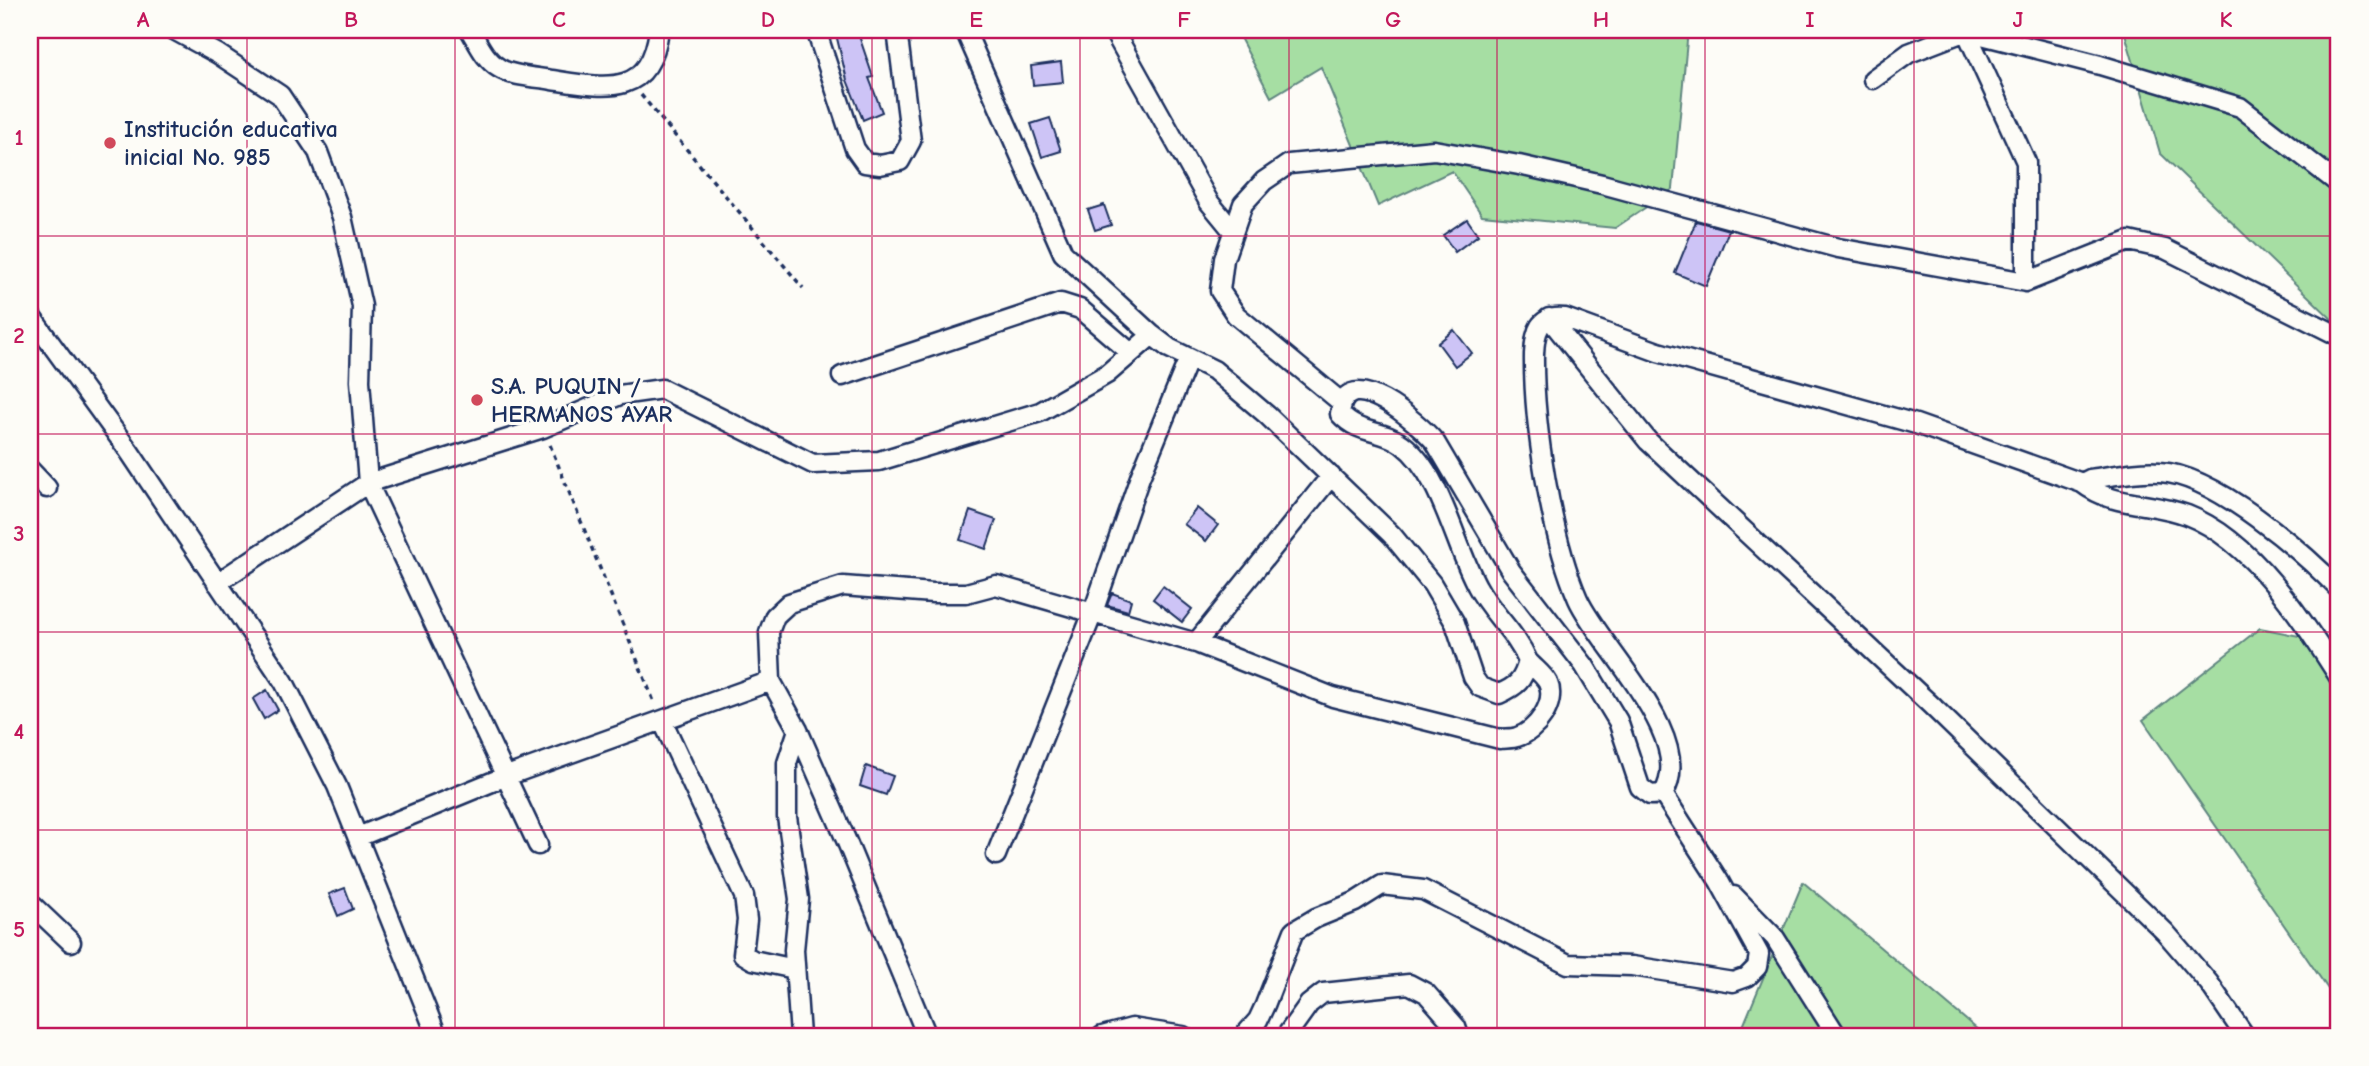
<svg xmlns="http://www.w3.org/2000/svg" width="2369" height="1066" font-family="'Comic Neue',sans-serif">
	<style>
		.green { fill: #a6dea3; stroke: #608680; stroke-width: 2 }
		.building { fill: #cdc4f6; stroke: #1b2f5e; stroke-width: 2 }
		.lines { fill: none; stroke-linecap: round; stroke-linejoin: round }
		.minor-casing { stroke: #1b2f5e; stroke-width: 23 }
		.path { stroke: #1b2f5e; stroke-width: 3.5; stroke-dasharray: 5 5; stroke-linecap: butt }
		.minor { stroke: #fdfcf7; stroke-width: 18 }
		.grid { fill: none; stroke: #c2185b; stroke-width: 2; stroke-opacity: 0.55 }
		.poi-dot { fill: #d1495b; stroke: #fdfcf7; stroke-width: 2.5 }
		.labels { text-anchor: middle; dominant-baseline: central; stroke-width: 6; stroke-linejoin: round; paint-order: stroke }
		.poi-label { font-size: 24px; font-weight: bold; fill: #1b2f5e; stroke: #fdfcf7; text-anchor: start }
		.neatline { fill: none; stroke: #c2185b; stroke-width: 2.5 }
		.grid-label { font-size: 23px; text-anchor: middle; font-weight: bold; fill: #c2185b }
	</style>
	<rect width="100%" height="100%" fill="#fdfcf7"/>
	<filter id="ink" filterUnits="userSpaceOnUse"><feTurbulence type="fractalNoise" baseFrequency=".0143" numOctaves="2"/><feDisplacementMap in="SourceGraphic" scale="14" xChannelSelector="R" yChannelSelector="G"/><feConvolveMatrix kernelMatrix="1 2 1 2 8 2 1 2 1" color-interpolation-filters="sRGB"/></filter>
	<g filter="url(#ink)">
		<path class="green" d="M1236,30H1688L1673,189L1615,228L1482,215L1452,171L1378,206L1321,67L1271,97Z
			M2124,30H2339V326L2160,153Z
			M2260,628L2339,644V1005L2143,720Z
			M1803,882L1985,1036H1739Z"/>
		<path class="building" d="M835,30H857L873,77L869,78L882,112L863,120L847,80Z
			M1061,62L1063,82L1033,85L1031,66Z
			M1050,118L1061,151L1042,157L1031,124Z
			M1104,205L1111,225L1095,230L1088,210Z
			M1467,219L1478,235L1455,252L1443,235Z
			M1696,221L1729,230L1706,286L1675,273Z
			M1454,330L1472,353L1455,366L1438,343Z
			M1197,508L1218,525L1206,541L1184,524Z
			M970,511L996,520L986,549L960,540Z
			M1163,586L1192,609L1182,622L1153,599Z
			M1112,593L1131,600L1128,611L1107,605Z
			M267,690L278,710L264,719L253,699Z
			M866,766L893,776L886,795L860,786Z
			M345,888L353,909L338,916L329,894Z"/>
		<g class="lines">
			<g class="minor-casing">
				<path id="minor" d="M174,30L218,54L280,95L318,152L342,217L362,306L360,381L368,483L538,845
					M470,30C478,43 485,60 499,68C513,77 537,77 552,80C606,88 650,98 659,30
					M816,30L855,149L865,163L880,165L900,161L911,141L897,30
					M1113,30L1209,202L1232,230
					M1966,31L2026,162V282
					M1873,79L1909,53L1966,31L2100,65L2240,107L2339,184
					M30,315L129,451L284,682L337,786L437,1036
					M1549,318L1648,441L1931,705L2165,932L2209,983L2245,1036
					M1152,335L1169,348L1214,370L1267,415L1392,535L1432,584L1455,623L1473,677L1480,687L1499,694C1517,686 1523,681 1528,661C1515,631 1491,613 1477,586C1454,544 1441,473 1402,444C1382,429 1359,435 1340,414C1345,358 1420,424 1435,442L1511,571L1584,665L1618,721L1640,787L1650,795L1663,794C1698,739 1600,648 1578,599C1551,537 1533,423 1534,354C1535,332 1538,315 1565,318L1658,352L1916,424L2082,483L2090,479C2113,476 2138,470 2160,472C2215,475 2302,551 2339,589
					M842,376L1061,303L1080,309L1131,353
					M1341,402L1236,315L1220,291L1224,259L1243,204L1264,181L1289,164L1434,150L1519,165L1602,184L1838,248L2026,282L2129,241L2165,249L2339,336
					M30,470L47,488
					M2082,483C2114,508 2151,501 2187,515C2252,540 2304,621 2339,677
					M217,583L368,483L543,428L620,395L662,389L813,464L879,461L1040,412L1107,374L1152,335L1063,253L965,30
					M1196,643L1331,476
					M663,722L744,896L747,920L743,954L753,960L795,969
					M798,730L787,763V817L799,899L794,950L800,1036
					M358,837L504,777L771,681
					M996,855L1092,615L1140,477L1189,358
					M1734,896L1775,938L1837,1036
					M30,903L71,942
					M927,1036L847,842L798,730L771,681L769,632L775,616L789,603L843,586L933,593H966L996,585L1196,643L1333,697L1500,739C1505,738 1512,739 1517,737C1536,732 1557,703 1548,683C1544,675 1534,668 1528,661
					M1102,1036L1132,1028L1183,1036
					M1244,1036L1258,1020L1265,1005L1294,931L1316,918L1355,902L1382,885L1423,890L1568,964L1632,966L1733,982L1747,977L1757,967L1759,954L1719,881L1663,794
					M1286,1036L1309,1004L1323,993L1409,984L1426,993L1456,1027L1459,1036"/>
			</g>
			<path class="path" d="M641,95L803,288
				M550,445L655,704"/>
			<use href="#minor" class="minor"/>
		</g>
	</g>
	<path class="grid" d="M247,30V1036M455,30V1036M664,30V1036M872,30V1036M1080,30V1036M1289,30V1036M1497,30V1036M1705,30V1036M1914,30V1036M2122,30V1036M30,236H2339M30,434H2339M30,632H2339M30,830H2339"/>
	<g class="poi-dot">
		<circle cx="110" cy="143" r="7"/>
		<circle cx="477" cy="400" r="7"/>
	</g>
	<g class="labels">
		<g class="poi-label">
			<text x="124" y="129">Institución educativa<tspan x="124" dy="28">inicial No. 985</tspan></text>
			<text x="491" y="386">S.A. PUQUIN /<tspan x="491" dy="28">HERMANOS AYAR</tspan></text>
		</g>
	</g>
	<rect width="2369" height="1066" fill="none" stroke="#fdfcf7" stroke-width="77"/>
	<rect x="38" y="38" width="2292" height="990" class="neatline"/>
	<g class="grid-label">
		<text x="143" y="27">A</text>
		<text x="351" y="27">B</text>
		<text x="559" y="27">C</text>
		<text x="768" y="27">D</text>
		<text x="976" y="27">E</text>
		<text x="1184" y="27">F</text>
		<text x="1393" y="27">G</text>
		<text x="1601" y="27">H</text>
		<text x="1810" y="27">I</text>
		<text x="2018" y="27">J</text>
		<text x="2226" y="27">K</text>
		<text x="19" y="145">1</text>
		<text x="19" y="343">2</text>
		<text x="19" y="541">3</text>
		<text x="19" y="739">4</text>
		<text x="19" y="937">5</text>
	</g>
</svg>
